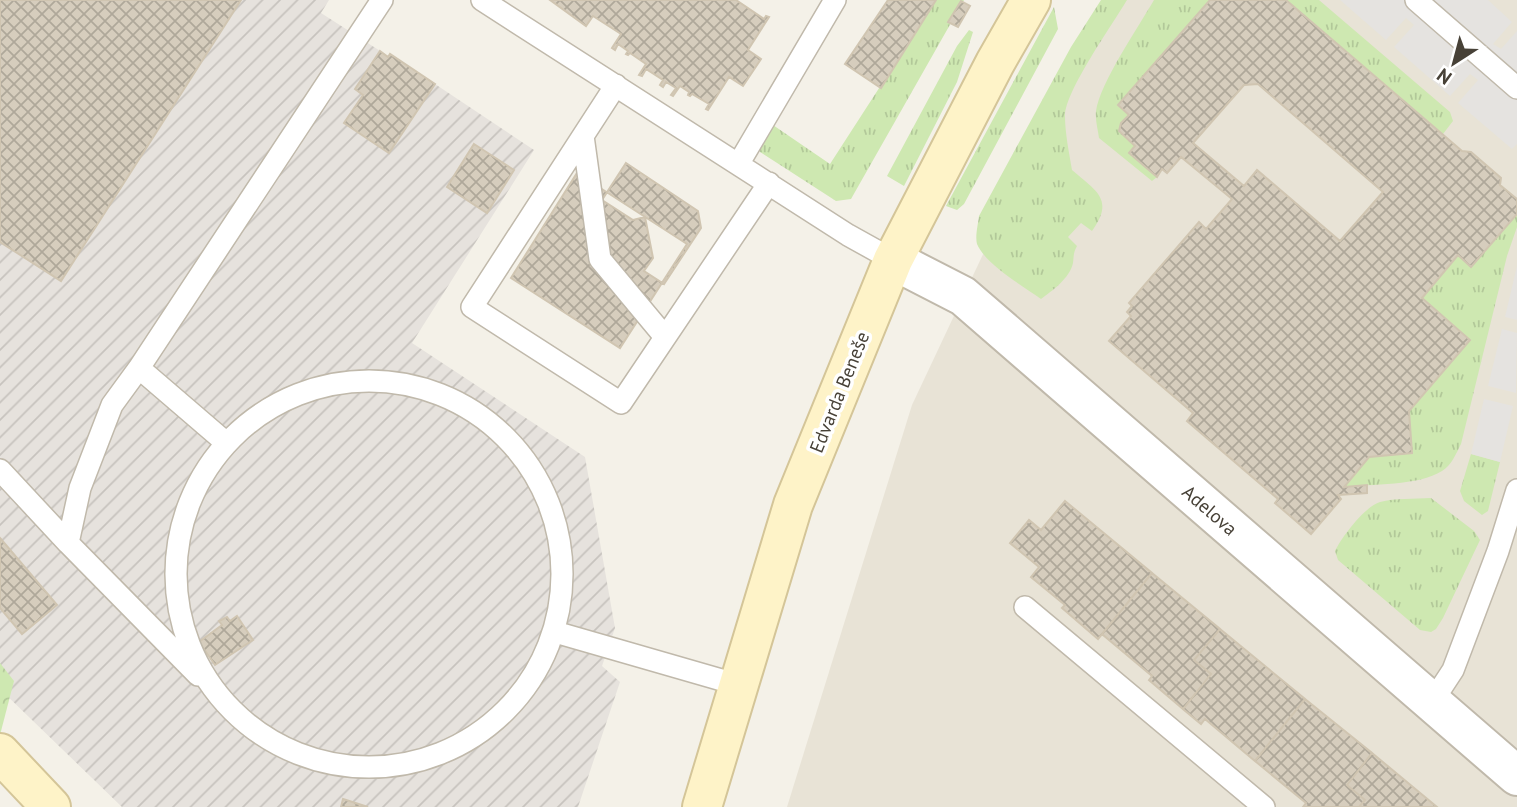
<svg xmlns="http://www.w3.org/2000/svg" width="1517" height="807" font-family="'PT Sans',sans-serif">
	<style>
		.residential { fill: #e8e3d6 }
		.industrial { fill: url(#industrial-furrows) }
		.grass { fill: url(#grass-tufts) }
		.forest { fill: url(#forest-crowns) }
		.parking { fill: #e5e3e0 }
		.building { fill: url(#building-cross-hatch); stroke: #d0c5b1; stroke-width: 2; fill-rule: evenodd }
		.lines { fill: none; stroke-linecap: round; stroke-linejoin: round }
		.lane-casing { stroke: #c0b9ab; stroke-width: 24 }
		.street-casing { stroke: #c0b9ab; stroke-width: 42 }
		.secondary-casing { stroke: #d4c598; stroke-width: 42 }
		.lane { stroke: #fff; stroke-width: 21 }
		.street { stroke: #fff; stroke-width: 38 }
		.secondary { stroke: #fef3c8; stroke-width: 38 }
		.labels { text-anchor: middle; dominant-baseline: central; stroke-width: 7; stroke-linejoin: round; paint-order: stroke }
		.street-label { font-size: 19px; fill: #474137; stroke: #fff }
	</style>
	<defs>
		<pattern id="industrial-furrows" width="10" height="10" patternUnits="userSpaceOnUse" patternTransform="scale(1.75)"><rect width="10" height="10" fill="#e6e2dd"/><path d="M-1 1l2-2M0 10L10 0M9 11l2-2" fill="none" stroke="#c7c3be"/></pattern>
		<pattern id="grass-tufts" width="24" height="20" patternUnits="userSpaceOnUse" patternTransform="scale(1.75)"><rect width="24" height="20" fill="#cee8b1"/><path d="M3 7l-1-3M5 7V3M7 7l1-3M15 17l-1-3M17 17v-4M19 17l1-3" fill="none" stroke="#b2c899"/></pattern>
		<pattern id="forest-crowns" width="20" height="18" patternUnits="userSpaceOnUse" patternTransform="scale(1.75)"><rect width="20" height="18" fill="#cee8b1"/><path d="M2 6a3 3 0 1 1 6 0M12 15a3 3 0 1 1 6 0" fill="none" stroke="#b2c899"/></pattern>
		<pattern id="building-cross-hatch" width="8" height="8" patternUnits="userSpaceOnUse" patternTransform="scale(1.75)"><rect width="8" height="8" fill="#d6cdbd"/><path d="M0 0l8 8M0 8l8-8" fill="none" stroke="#afa89a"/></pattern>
	</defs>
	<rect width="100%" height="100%" fill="#f4f1e8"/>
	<path class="residential" d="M1111,0H1517V807H787L912,405L1083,42Z"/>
	<path class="industrial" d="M0,0H329L321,13L388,56L390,54L534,150L412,343L585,457L615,628L602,666L620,682L578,807H122L0,689Z"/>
	<path class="grass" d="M936,0H964L851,199L836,201L760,152L757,145L770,123L830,164Z
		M1101,0H1127C1113,24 1065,91 1065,116C1065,133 1069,152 1072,170C1096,191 1115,199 1092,231L1081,223L1068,237L1077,246C1073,253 1074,256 1073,263C1070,278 1052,291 1041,299C1023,286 986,265 977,244C975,237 978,224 979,216L1071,47Z
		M1154,0H1210L1118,105L1129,115L1121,123L1119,131L1135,146L1129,153L1157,177L1152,181L1099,138C1098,130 1095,120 1096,111C1100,83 1139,26 1154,0Z
		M1286,0H1319L1450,112L1453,121L1443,134Z
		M1054,7L1058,29L964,204L957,210L946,206Z
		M969,30L973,32L957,82L904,186L887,176L957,46Z
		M1517,214V227L1507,256L1461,444C1456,454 1451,466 1442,471C1419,486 1371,484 1344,487L1369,457L1412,453L1409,411L1470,340L1422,298L1458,255L1471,267Z
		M1471,454L1500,462L1488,511L1482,515L1464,501L1460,491Z
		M1431,498L1474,531L1480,540L1443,618L1436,629L1431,632L1420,630L1338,560L1335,551C1342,537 1364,507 1380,502C1395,498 1414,499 1431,498Z"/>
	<path class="forest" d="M0,663L14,681L0,735Z"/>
	<path class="parking" d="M1340,0H1488L1512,22L1493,44L1501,49L1517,31V144L1512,149L1458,103L1478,80L1470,74L1450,96L1394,47L1414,25L1406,18L1386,40Z
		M1517,266V320L1505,317Z
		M1502,329L1517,333L1516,393L1488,386Z
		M1484,399L1513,406L1500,462L1471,454Z"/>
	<path class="building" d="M0,0H241L61,281L0,242Z
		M550,0H736L764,19L766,16L769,17L748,50L761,59L743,86L729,77L708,110L706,109L709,104L692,94L690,96L688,95L689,92L680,86L673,96L671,95L676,88L666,82L663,87L660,85L663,80L646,69L642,76L639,75L646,64L630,53L628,55L626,54L628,51L618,44L615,50L612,48L621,34L593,16L586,26Z
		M888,0H936L881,88L845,64Z
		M1210,0H1286L1462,151L1471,152L1501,178L1500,185L1517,199V214L1471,267L1458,255L1422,298L1470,340L1409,411L1412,453L1369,457L1344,487L1367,485V493L1338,495L1341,499L1311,534L1275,503L1278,499L1187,421L1193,413L1109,341L1131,316L1127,312L1132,306L1129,303L1199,222L1206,229L1232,199L1181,157L1167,173L1162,169L1157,177L1129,153L1135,146L1119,131L1121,123L1129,115L1118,105ZM1258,84L1383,192L1340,241L1257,170L1244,186L1193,143L1244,85Z
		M961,1L970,6L958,27L948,22Z
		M380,51L388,57L390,54L435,84L389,153L344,123L363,95L355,89Z
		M474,144L514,170L487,213L447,187Z
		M626,163L698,211L701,228L664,284L644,271L653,258L645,217L633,220L602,200Z
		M577,173L687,244L620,348L511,278Z
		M1065,501L1152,573L1098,639L1062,608L1065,605L1031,577L1039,567L1010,543L1029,520L1041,530Z
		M0,538L57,605L22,634L0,608Z
		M1152,573L1220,629L1194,660L1211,674L1183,709L1149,680L1152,676L1102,634Z
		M237,616L253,640L215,665L199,642L222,625L219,621L227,617L230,621Z
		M1220,629L1305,699L1255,761L1205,719L1201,724L1183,709L1211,674L1194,660Z
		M1305,699L1372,753L1347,785L1365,800L1359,807H1303L1306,803L1255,761Z
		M1372,753L1437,807H1359L1365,800L1347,785Z
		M343,799L368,807H341Z"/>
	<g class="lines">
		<g class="lane-casing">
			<path id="lane" d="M482,0L848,235L893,260
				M1416,0L1517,88
				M616,85L472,307L621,403L769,183
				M583,136L600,259L665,337
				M739,163L835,0
				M139,368L112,405L80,488L68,543L198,675
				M176 574a193 193 0 1 1 386 0a193 193 0 1 1-386 0Z
				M224,441L139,368L382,0
				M0,470L68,543
				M1025,607L1264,807
				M555,632L739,685
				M1432,702L1453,670L1498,551L1517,490"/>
		</g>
		<g class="street-casing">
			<path id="street" d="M893,260L963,296L1517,776"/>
		</g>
		<g class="secondary-casing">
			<path id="secondary" d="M0,753L51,807
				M702,807L793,505L893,260L995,63L1031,0"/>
		</g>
		<use href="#lane" class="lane"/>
		<use href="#street" class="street"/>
		<use href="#secondary" class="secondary"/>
	</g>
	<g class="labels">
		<g class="street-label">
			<text transform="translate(839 392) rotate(-68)">Edvarda Beneše</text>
			<text transform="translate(1210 510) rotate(41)">Adelova</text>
		</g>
	</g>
	<g transform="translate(1454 63) rotate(216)" stroke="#ffffff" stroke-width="5" paint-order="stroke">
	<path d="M0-5L12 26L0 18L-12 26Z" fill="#474137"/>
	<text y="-10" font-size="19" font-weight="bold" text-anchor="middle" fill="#474137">N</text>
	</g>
</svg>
